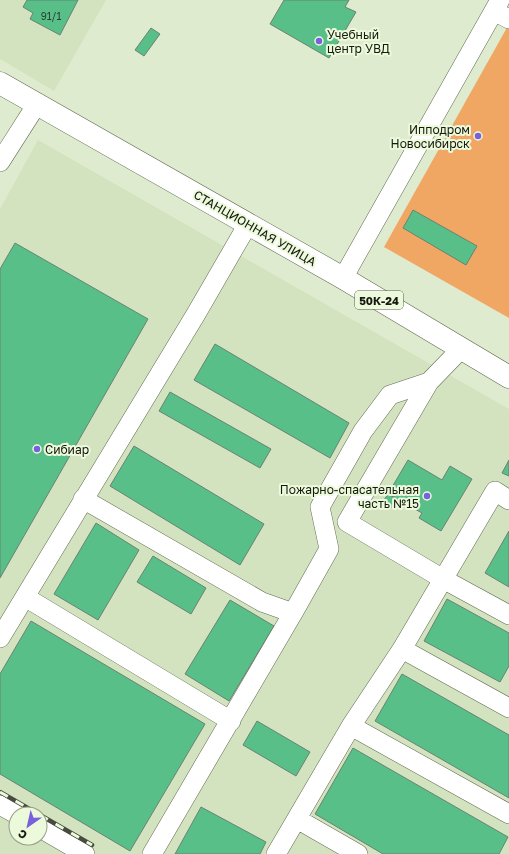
<svg xmlns="http://www.w3.org/2000/svg" width="509" height="854" font-family="'Golos Text',sans-serif">
	<style>
		.built { fill: #d4e3bf; fill-rule: evenodd }
		.green { fill: #f1a764 }
		.building { fill: #59bf89; stroke: #688373 }
		.lines { fill: none; stroke-linecap: round; stroke-linejoin: round }
		.minor-casing { stroke: #626c52; stroke-width: 20 }
		.major-casing { stroke: #626c52; stroke-width: 23 }
		.minor { stroke: #fff; stroke-width: 19 }
		.major { stroke: #fff; stroke-width: 22 }
		.rail-casing { stroke: #474c3e; stroke-width: 4.5 }
		.rail { stroke: #ecf9db; stroke-width: 3; stroke-dasharray: 9; stroke-linecap: butt }
		.poi-dot { fill: #7761dc; stroke: #ecf9db; stroke-width: 1.5 }
		.labels { text-anchor: middle; dominant-baseline: central; stroke-width: 4; stroke-linejoin: round; paint-order: stroke }
		.number-label { font-size: 10px; fill: #26422e }
		.shield { fill: #ecf9db; stroke: #565c4c; stroke-width: 1 }
		.shield-label { font-size: 11px; font-weight: bold; fill: #15190f }
		.poi-label { font-size: 12px; fill: #15190f; stroke: #ecf9db; text-anchor: start }
		.street-label { font-size: 12px; fill: #15190f; stroke: #ecf9db }
	</style>
	<rect width="100%" height="100%" fill="#dfebce"/>
	<path class="built" d="M0,0H106L54,91L0,59Z
		M38,140L509,409V854H0V209ZM16,814H40V838H16Z"/>
	<path class="green" d="M509,24V318L384,247Z"/>
	<path class="building" d="M27,0H78L60,35L30,19L33,13L23,7Z
		M284,0H349L345,7L356,12L329,58L270,24Z
		M151,28L160,34L144,56L135,50Z
		M413,210L477,246L466,265L403,228Z
		M15,243L148,319L0,578V269Z
		M215,344L349,423L330,458L194,380Z
		M170,392L271,449L260,468L159,411Z
		M134,446L264,524L240,565L110,486Z
		M408,460L442,480L450,466L472,479L441,531L419,518L422,513L388,494Z
		M509,460V476L502,473Z
		M388,494L396,498L391,508L382,503Z
		M96,523L139,550L98,620L54,594Z
		M509,531V587L485,573Z
		M153,556L206,588L191,614L137,582Z
		M447,599L509,633V666L500,682L424,641Z
		M230,600L274,626L229,701L185,674Z
		M31,621L205,724L130,851L0,774V674Z
		M402,674L509,735V798L375,721Z
		M257,721L310,752L296,776L243,745Z
		M353,748L508,837L499,854H383L315,814Z
		M201,807L266,842L260,854H175Z"/>
	<g class="lines">
		<g class="minor-casing">
			<path id="minor" d="M494,11L509,19
				M0,162L37,104
				M343,278L500,0
				M461,349L429,382L347,522L443,579L509,615
				M83,499L262,602L293,613L329,549L320,507L363,431L390,395L429,382
				M25,597L231,721
				M0,638L196,314L248,224
				M402,649L509,708
				M351,726L509,814
				M0,805L16,814
				M297,819L358,854
				M40,828L85,854
				M152,854L293,613
				M276,854L351,726L402,649L495,491L509,500"/>
		</g>
		<g class="major-casing">
			<path id="major" d="M0,83L343,278L509,377"/>
		</g>
		<use href="#minor" class="minor"/>
		<use href="#major" class="major"/>
		<g class="rail-casing">
			<path id="rail" d="M0,792L38,814
				M40,815L92,845"/>
		</g>
		<use href="#rail" class="rail"/>
	</g>
	<g class="poi-dot">
		<circle cx="319" cy="41" r="4"/>
		<circle cx="478" cy="136" r="4"/>
		<circle cx="37" cy="449" r="4"/>
		<circle cx="427" cy="496" r="4"/>
	</g>
	<g class="labels">
		<g class="number-label">
			<text x="51" y="16">91/1</text>
		</g>
		<rect class="shield" x="355" y="291" width="48" height="18" rx="3"/>
		<g class="shield-label">
			<text x="379" y="300">50К-24</text>
		</g>
		<g class="poi-label">
			<text x="327" y="34">Учебный<tspan x="327" dy="14">центр УВД</tspan></text>
			<text x="470" y="129" text-anchor="end">Ипподром<tspan x="470" dy="14">Новосибирск</tspan></text>
			<text x="45" y="449">Сибиар</text>
			<text x="419" y="489" text-anchor="end">Пожарно-спасательная<tspan x="419" dy="14">часть №15</tspan></text>
		</g>
		<g class="street-label">
			<text transform="translate(255 228) rotate(30)">СТАНЦИОННАЯ УЛИЦА</text>
		</g>
	</g>
	<g transform="translate(28 826) rotate(214)"><circle r="19" fill="#ecf9db" stroke="#969f89"/>
	<path d="M0-3L7 15L0 10L-7 15Z" fill="#7761dc"/>
	<text y="-6" font-size="11" font-weight="bold" text-anchor="middle" fill="#15190f">С</text>
	</g>
</svg>
